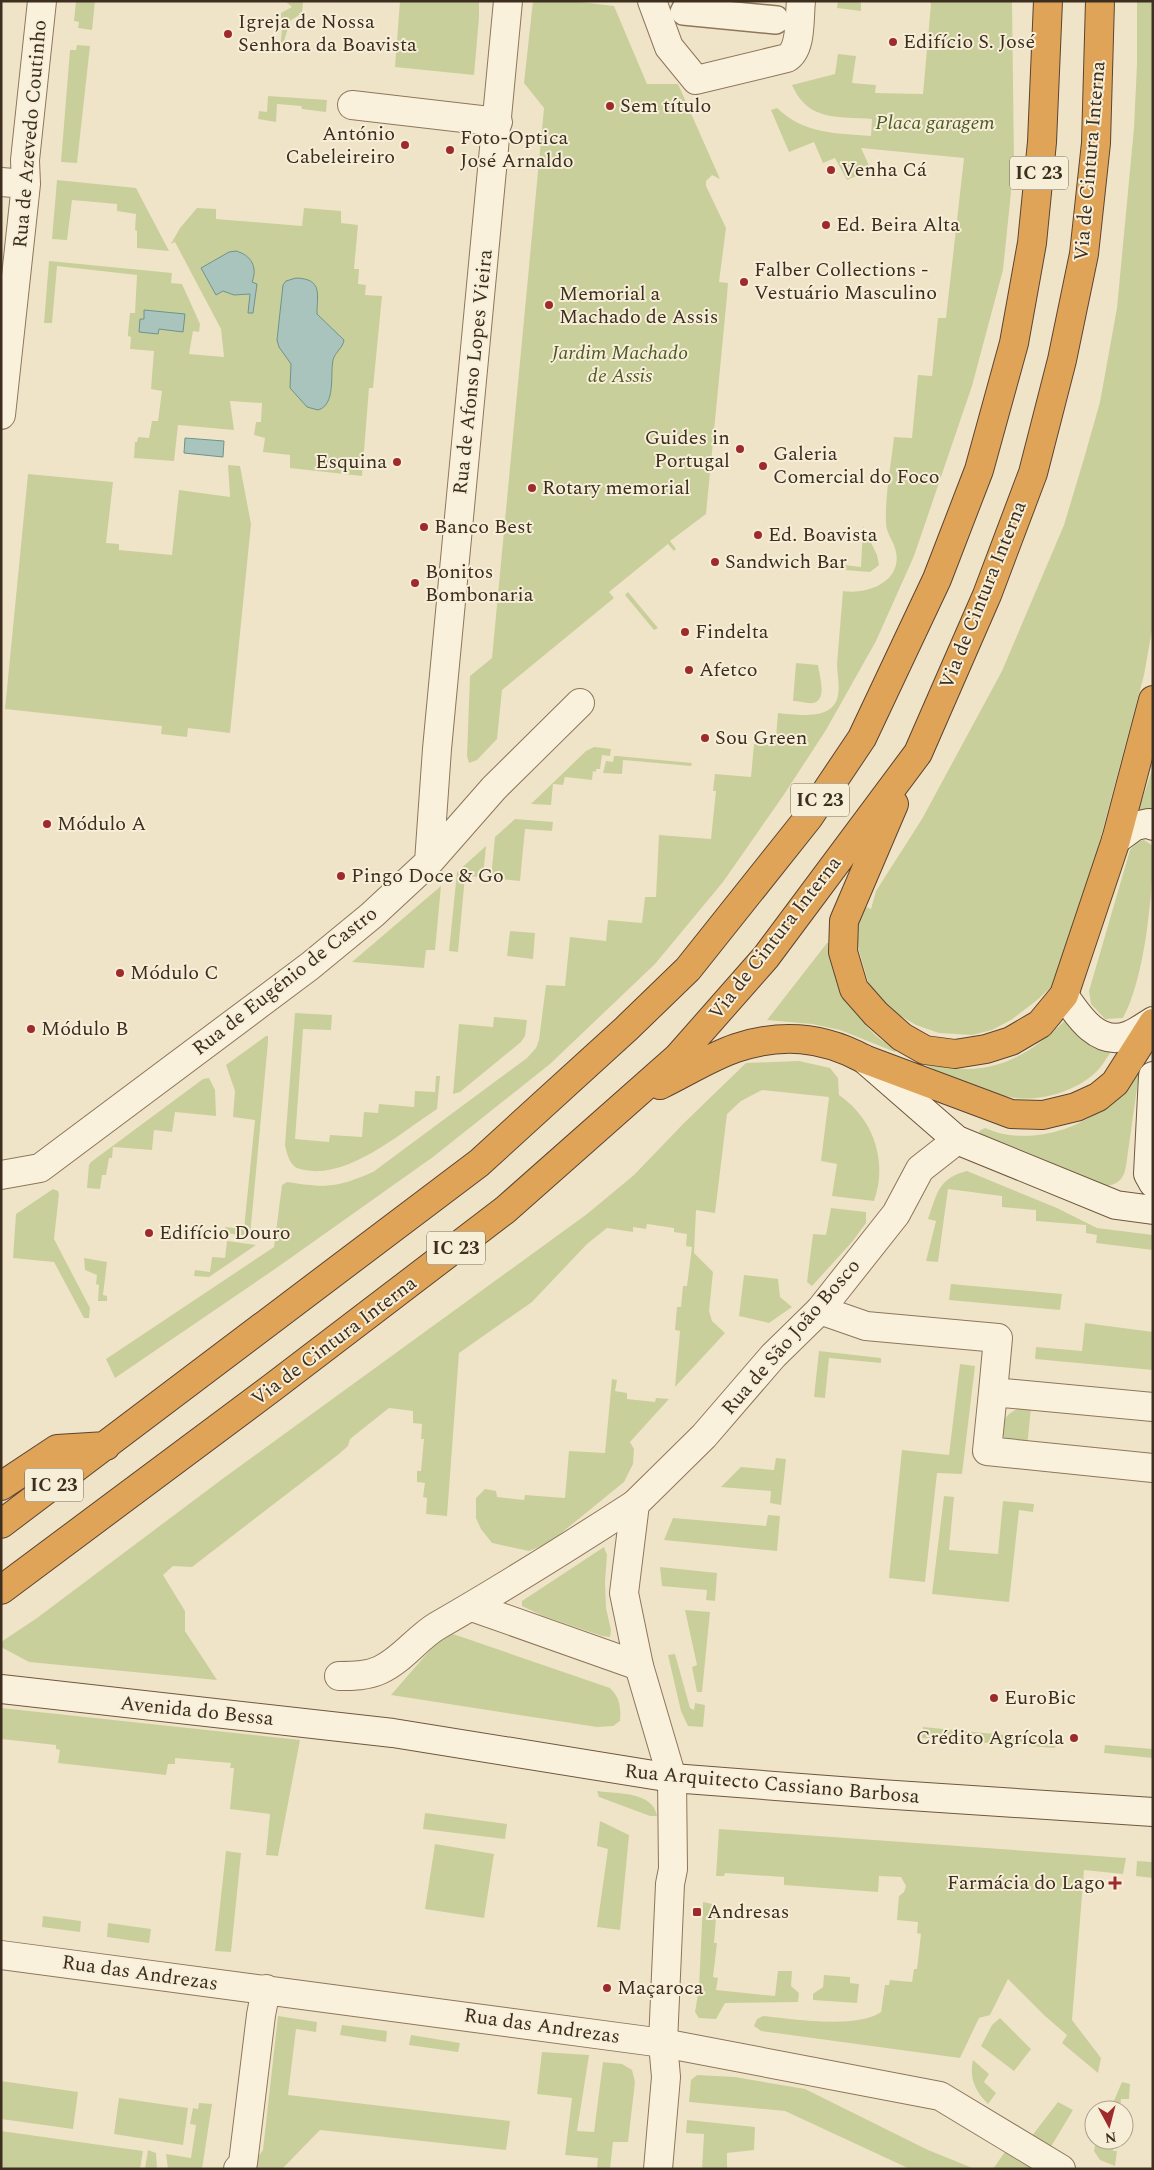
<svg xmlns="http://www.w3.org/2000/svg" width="1154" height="2170" font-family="Spectral,serif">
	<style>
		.green { fill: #c9cf9b }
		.water { fill: #a9c4bc; stroke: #6f938a }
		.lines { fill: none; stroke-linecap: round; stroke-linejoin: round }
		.pedestrian-casing { stroke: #8d765c; stroke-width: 24 }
		.minor-casing { stroke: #8d765c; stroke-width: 30 }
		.tertiary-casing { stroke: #8d765c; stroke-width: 30 }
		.secondary-casing { stroke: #6f573f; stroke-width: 30 }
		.motorway-casing { stroke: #5b4430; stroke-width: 30 }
		.pedestrian { stroke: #faf1dc; stroke-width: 21 }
		.minor { stroke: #faf1dc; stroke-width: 28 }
		.tertiary { stroke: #faf1dc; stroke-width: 28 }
		.secondary { stroke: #faf1dc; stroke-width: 28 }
		.motorway { stroke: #e0a458; stroke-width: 28 }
		.poi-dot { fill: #9e2a2b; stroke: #f7eed8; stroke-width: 2 }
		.labels { text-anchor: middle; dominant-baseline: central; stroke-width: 4; stroke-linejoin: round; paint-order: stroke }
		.shield { fill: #f7eed8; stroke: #756857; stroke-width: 1 }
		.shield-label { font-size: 19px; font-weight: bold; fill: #3d2e20 }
		.poi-label { font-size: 20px; fill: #3d2e20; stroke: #f7eed8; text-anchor: start }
		.park-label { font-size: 20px; font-style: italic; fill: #4d5a26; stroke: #f7eed8 }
		.street-label { font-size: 20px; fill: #3d2e20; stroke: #f7eed8 }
	</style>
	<rect width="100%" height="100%" fill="#f0e4c8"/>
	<path class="green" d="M76,1H95L92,30L78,28L79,22L74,21Z
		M285,1L303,2L302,13L290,21L282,48H280L283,21L281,18V13L292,7Z
		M400,1H479V18L474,75L395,67Z
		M533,1H572L614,6L647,84H678L720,179L712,175L706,181V186L726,228L719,282L728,283L727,296L706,514L670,541L676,549L674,551L668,544L609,592L614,598L502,690L497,739L477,760L469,763L467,756L470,676L492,658L544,108L524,83Z
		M838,1H858L861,3V11L837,8Z
		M929,1H1012L1014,162L1010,202L1003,270L972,386L914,556L876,641L826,730L783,796L723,882L655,964L550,1064L433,1157L275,1269L115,1378L106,1359L274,1247L282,1185L287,1182C326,1188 336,1188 373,1172L527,1058L536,1048L539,1040L546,985L565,986L570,937L606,941L608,920L642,923L645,897H656L659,835L711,839L716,791H713L715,774L751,777L754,744L769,745L770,738H776L778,713C797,715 834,721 838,695C840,685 837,674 837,664C839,640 841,615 843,591C867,595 902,582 896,552C894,541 886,533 886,523C885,495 891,465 894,437L912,438L918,375L932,376L938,318H946L964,158L861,148L871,170L847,180L835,158L823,163L814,142L789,152L771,110L777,108C804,134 835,133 871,136L872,119C838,116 808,122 792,85L835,74L838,54L856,56L852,83L876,85L875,93L923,94L931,4Z
		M1137,1H1153V625L1144,675L1088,885L1057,982L1036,1001L1011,1020L992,1030L972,1035L939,1033L916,1025L887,1008L869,985L859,951L855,924L862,905L871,909L876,891L922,819L1002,671L1064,525L1085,455L1100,402L1117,308L1134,128L1137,64Z
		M77,45L90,46L77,163L61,162L70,50H76Z
		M268,96L327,100L326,112L302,109L301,106L277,104L276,122L258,119L259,111L267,112Z
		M57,180L136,188L169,251L137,248V231L135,230L136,214L117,211V204L72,200L67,240L52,239Z
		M197,208L216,209V219L302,226L304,208L341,211V223L358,225L354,269H359L358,284L366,285L365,295L382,296L373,388H369L362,476L290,468V455L263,452L265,438L254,435L256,422H261L262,403L230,401L234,430L178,425L174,461L134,458L135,442H137L138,437L149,438L152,421H158L162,391L151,389L154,351L130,349L131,337L128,336V333L130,313H135L137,275L57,266L52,323H44L49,261L172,273L171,283L182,284L200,324L199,332L193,331L189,354L224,357L221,329L175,242L171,244L180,228Z
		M228,465L240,466L251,524L230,733L188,728L187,737L161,734L162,726L5,709L28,474L113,482L106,543L119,544V550L172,555L179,490L230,497Z
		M863,526L877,555L879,565L870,572L845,570V565L861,567Z
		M628,592L658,628L654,630L625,595Z
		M796,663L818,665C819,674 828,700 813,703C808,704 799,701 793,701Z
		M594,747L611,749L610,756L602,755L600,769H596V772L593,771L592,780L565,777L563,785L553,784L551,805L531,804L586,751Z
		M614,756H617L692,763L691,766L623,760L622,774L603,773L606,761L613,762Z
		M1153,767V812H1138Z
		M515,819L553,822L552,831L525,829L520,881L491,878L495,837Z
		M1144,840L1153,846C1153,893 1145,978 1123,1018L1105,1019L1091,1004L1089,991L1130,850L1138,841Z
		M486,846L483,877L465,876L458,952L449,951L457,872Z
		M441,886L435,950H426L424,968L352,962Z
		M510,931L535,933L533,959L507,956Z
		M827,943H831C844,985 853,1029 897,1049L895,1052L840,1030L812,1024L767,1020Z
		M295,1013L332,1015L331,1030L303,1029L295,1139L329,1142L330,1135L362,1137L364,1112L378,1113L379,1104L414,1107L415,1091L435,1092L436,1076H440L437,1109C402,1132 348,1179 305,1170C301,1169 297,1169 294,1166C288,1160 287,1153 285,1145Z
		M494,1017L527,1020L525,1036L521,1042L460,1092L453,1094L459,1024L493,1027Z
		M1067,1018L1112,1050C1108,1056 1104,1063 1099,1069C1079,1091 1039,1103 1010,1097C983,1093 944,1075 920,1062L921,1059C979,1083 1026,1061 1067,1018Z
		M266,1036H268V1042L250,1236L225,1233V1227L244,1229L255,1120L233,1117L235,1091L226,1065Z
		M799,1061L830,1068L838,1078L839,1095C874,1119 888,1162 874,1201L832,1196L837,1164L821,1161L829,1097L762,1090L741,1101L727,1114L715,1213L696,1210L694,1253L713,1272L709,1311L712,1321L725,1333L675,1387L680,1331L675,1330L677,1307H681L683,1286H687L692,1247L686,1246L687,1234L674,1232V1228L647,1224L646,1229L633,1227V1232L607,1228L587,1244L532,1302L459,1353L447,1516L426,1514L427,1498L423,1497L425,1483L417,1482V1471H421L424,1439H421L422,1424L413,1423V1411L389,1408L350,1439L348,1446L339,1454L192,1567L173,1566L163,1575L185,1611V1631L217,1680L29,1662L1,1647V1642L37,1618L225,1477L587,1214L634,1175L684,1123L746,1063Z
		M1140,1067L1126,1166C1124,1178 1119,1184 1107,1186L981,1137L979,1131L985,1128C1020,1144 1067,1134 1098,1112C1114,1101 1127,1082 1140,1067Z
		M209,1078L215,1090L216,1116L175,1112L172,1132L154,1130L152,1150L113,1147L112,1158H109L106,1175H102L100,1189L87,1188L89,1165L91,1162L203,1079Z
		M967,1171L1057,1208L1097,1228L1153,1235V1250L1096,1243L1097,1235L1086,1233V1225L1036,1221V1210L1002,1207V1196L948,1189L938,1262L926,1261L936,1221L928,1219C937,1194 938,1178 967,1171Z
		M53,1189L58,1191L59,1194L54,1239L90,1308L89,1318H84L54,1262L13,1258L16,1214Z
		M831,1208L866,1212V1223L852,1242L812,1286L807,1282L813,1234L826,1235Z
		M227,1241L256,1245L209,1277L194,1276L195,1270L210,1272L212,1257L225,1258Z
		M84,1258L107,1262L103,1295L107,1296V1301H98L99,1285L96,1284L97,1275L85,1270Z
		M744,1275L778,1279L780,1297L792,1307L769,1323L739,1316Z
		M951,1284L1062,1294L1060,1310L949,1300Z
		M1085,1323L1153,1332V1370L1035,1359L1036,1347L1082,1351Z
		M819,1351L881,1358V1363L829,1358L825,1398L814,1397Z
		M960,1364L975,1366L962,1474L937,1473L925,1582L889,1578L902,1450L949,1455Z
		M612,1379L617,1380L615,1391L627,1393V1399L655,1402L656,1398L669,1399L630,1442L634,1449L633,1464L624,1482L549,1543L529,1551L492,1543L481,1529L476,1518V1498L485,1489L496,1491L497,1497L524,1500L525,1495L565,1498L569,1451L605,1453Z
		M1020,1408H1031L1027,1447L1016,1445L1004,1438C999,1423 1005,1414 1020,1408Z
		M776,1458L786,1459L781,1505L770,1503L771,1491L721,1487L741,1467L774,1470Z
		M944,1496L954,1497L949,1550L998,1554L1003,1501L1034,1504L1033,1512L1019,1510L1009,1602L932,1594Z
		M768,1515L780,1516L777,1551L664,1540L673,1518L766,1526Z
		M604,1547L607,1555L605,1582L606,1608L611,1630L610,1637L602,1636L543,1616L522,1606V1601Z
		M660,1567L717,1573L715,1601L706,1600L707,1590L662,1586Z
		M685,1610L710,1612L702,1692H697L692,1667L697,1665Z
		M444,1634H453L610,1688C620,1698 621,1707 620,1721L613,1726L597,1727L391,1695Z
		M675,1654L690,1708L694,1710L695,1703L705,1705L703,1727L688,1726L681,1711L668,1655Z
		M1,1708L300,1740L278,1856L266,1855L270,1814L230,1809L234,1768H230L231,1763L175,1758V1764H168L166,1775L58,1763L60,1750L56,1749V1745L1,1739Z
		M923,1727L1057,1740L1055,1748L922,1738Z
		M1105,1745L1153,1749V1758L1104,1753Z
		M597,1791C617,1794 653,1791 657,1816H650L599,1797Z
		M425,1813L507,1824L505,1839L423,1829Z
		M600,1821L629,1835L620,1930L597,1927L608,1849L597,1846Z
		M719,1829L1126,1858L1123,1874L1084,1870L1072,2020L1101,2058L1098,2073L1062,2043L1067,2035L1045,2016L1008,1979L990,2015L979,2018L960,2058L761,2031L754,2026L757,2019L763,2016C792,2019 858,2029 881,2012L885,1985H889L890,1980L912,1982L914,1969H917L921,1934L917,1933L918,1922L897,1920L899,1896L904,1892L906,1886L901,1877L879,1876L878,1892L784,1885V1877L725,1873L724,1876H716Z
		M435,1844L494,1854L484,1918L425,1909Z
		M226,1851L241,1853L231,1952L215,1951Z
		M1137,1861L1153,1862V1878L1136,1876Z
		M703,1902L717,1905L714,1943H717L713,1977L718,1978L716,1990L775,1996L778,1971H792L791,1986L799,1993L798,2002L725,2003L716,2019L699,2018L695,2012L699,1988Z
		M43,1916L81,1921L80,1932L42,1927Z
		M108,1923L151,1929L149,1943L107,1937Z
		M824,1975L850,1977V1983L859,1984L857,2003L813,2000V1994L823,1987Z
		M278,2016L317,2022L316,2032L296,2029L288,2095L510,2121L506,2150L320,2130L282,2169H249L263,2150Z
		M1000,2018L1031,2049L1014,2071L981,2046L992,2025Z
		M342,2025L387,2031L386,2042L340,2035Z
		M411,2035L460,2043L458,2052L409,2045Z
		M542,2052L589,2055L577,2131L594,2132L603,2062L622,2064L632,2070L635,2082L628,2142H613L610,2169H597L598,2158L565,2155L572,2098L537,2094Z
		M973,2060L989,2074L984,2082L996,2093L988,2104C975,2091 969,2078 973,2060Z
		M697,2075L735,2077L805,2089L928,2150L975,2169H910L785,2111L689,2102L691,2080Z
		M1,2081L78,2092L73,2129L1,2119Z
		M1122,2082L1130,2084L1129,2099H1121L1120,2110H1110Z
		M119,2098L188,2108L183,2145L114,2134Z
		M1058,2102L1073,2110L1049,2150L1031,2137Z
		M199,2103L212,2104L202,2169H168L166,2154L191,2158L196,2125L190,2124L193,2108L198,2109Z
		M687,2120L755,2127L754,2150L727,2153V2169H702L704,2134L686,2133Z
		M1,2131L143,2151L140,2169H1Z
		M1096,2140H1114L1113,2151H1117L1115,2166L1100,2160L1094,2151Z
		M1007,2149L1039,2169H993Z
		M148,2150L156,2153L157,2169H145Z"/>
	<path class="water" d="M236,251C251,255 258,267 252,282L257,284L253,313H248L250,294L234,295L223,291L216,295L201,268L229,252Z
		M296,278C323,279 317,294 317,314L344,340C343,348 335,352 333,360C330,375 336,405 318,410L307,407L290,388L291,364L279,347L277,340L283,285L286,281Z
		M144,310L185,314L183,332L159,329L158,334L139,332L140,319H144Z
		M185,438L224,441L223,457L184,453Z"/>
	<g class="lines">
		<g class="pedestrian-casing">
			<path id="pedestrian" d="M683,8L777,17L779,21L776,23L683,14L681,12Z"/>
		</g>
		<g class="minor-casing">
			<path id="minor" d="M652,1L669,47L696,80L787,58C802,49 799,18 801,1
				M352,105L498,122
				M1,182L26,184
				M1,415L26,184L25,160L42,1
				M429,862L437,749L508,1
				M1,1175L40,1168L310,966L372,915L429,862L494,788L580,703
				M820,1310L866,1326L998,1338L993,1392
				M1153,1407L993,1392L987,1451L1153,1468
				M472,1607L639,1666
				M339,1676C353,1676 367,1676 380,1670C402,1660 417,1638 437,1626C505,1587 570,1546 635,1504
				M1,1955L663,2043L940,2096L1061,2169
				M238,2169L243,2163L261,2015L266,1989"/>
		</g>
		<g class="tertiary-casing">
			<path id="tertiary" d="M658,2169L666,2077L663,2043L670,1884L673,1869L672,1778L639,1666L624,1593L635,1504L704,1436L773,1356L820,1310L896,1214L920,1169L957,1140"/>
		</g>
		<g class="secondary-casing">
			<path id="secondary" d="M1116,840L1135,826L1149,823L1153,826
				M1064,995C1078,1016 1099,1048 1129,1035C1137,1032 1145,1026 1153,1021
				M864,1059L957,1140L1116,1205L1153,1210
				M1153,1076L1148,1174L1153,1183
				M1,1689L393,1733L672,1778L880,1794L1153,1812"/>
		</g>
		<g class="motorway-casing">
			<path id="motorway" d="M894,804L844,921L843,952L854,989L876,1014L902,1037L925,1050L955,1054L986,1049L1011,1041L1040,1024L1064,995L1116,840L1153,700
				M660,1085C683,1074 712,1056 736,1048C781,1033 822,1036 864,1059L1011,1114L1043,1115L1076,1107L1098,1097L1115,1083L1153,1023
				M1,1486L57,1449L106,1446
				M1,1524L479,1163L626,1029L688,969L809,817L862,738L937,579L979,470L1014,343L1032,243L1042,142L1048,1
				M1,1590L273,1387L505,1210L678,1057L766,957L918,753L987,595L1033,473L1062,360L1084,254L1096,143L1100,1"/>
		</g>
		<use href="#pedestrian" class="pedestrian"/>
		<use href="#minor" class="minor"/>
		<use href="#tertiary" class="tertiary"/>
		<use href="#secondary" class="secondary"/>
		<use href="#motorway" class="motorway"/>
	</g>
	<g class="poi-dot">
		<circle cx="228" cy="34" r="5"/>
		<circle cx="893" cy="42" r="5"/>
		<circle cx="610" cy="106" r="5"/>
		<circle cx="405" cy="145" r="5"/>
		<circle cx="450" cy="150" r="5"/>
		<circle cx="831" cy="170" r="5"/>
		<circle cx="826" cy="225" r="5"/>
		<circle cx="744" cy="282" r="5"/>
		<circle cx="549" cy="305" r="5"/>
		<circle cx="740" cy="449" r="5"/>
		<circle cx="397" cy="462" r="5"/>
		<circle cx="763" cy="466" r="5"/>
		<circle cx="532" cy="488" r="5"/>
		<circle cx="424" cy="527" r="5"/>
		<circle cx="758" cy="535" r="5"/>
		<circle cx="715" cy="562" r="5"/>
		<circle cx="415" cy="583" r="5"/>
		<circle cx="685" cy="632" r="5"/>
		<circle cx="689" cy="670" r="5"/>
		<circle cx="705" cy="738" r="5"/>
		<circle cx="47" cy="824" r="5"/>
		<circle cx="341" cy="876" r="5"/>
		<circle cx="120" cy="973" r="5"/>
		<circle cx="31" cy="1029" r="5"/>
		<circle cx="149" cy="1233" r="5"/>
		<circle cx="994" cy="1698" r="5"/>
		<circle cx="1074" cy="1738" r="5"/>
		<path d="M1112.5 1875.5h5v5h5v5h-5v5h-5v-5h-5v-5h5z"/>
		<rect x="692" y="1907" width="10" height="10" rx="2.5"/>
		<circle cx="607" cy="1988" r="5"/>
	</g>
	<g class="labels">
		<g class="shield">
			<rect x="1010" y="156.5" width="58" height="33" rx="4"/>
			<rect x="791" y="783.5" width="58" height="33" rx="4"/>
			<rect x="427" y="1231.5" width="58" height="33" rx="4"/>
			<rect x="25" y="1468.5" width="58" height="33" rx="4"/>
		</g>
		<g class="shield-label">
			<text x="1039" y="173">IC 23</text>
			<text x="820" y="800">IC 23</text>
			<text x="456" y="1248">IC 23</text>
			<text x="54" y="1485">IC 23</text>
		</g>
		<g class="poi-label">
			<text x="238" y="22">Igreja de Nossa<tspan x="238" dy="23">Senhora da Boavista</tspan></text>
			<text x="903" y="42">Edifício S. José</text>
			<text x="620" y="106">Sem título</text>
			<text x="395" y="134" text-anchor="end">António<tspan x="395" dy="23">Cabeleireiro</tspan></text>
			<text x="460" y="138">Foto-Optica<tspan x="460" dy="23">José Arnaldo</tspan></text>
			<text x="841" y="170">Venha Cá</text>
			<text x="836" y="225">Ed. Beira Alta</text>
			<text x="754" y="270">Falber Collections -<tspan x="754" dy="23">Vestuário Masculino</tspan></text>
			<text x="559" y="294">Memorial a<tspan x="559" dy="23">Machado de Assis</tspan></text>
			<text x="730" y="438" text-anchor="end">Guides in<tspan x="730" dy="23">Portugal</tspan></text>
			<text x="773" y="454">Galeria<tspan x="773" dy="23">Comercial do Foco</tspan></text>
			<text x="387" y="462" text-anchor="end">Esquina</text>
			<text x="542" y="488">Rotary memorial</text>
			<text x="434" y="527">Banco Best</text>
			<text x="768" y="535">Ed. Boavista</text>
			<text x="725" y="562">Sandwich Bar</text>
			<text x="425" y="572">Bonitos<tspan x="425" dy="23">Bombonaria</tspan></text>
			<text x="695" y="632">Findelta</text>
			<text x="699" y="670">Afetco</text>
			<text x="715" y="738">Sou Green</text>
			<text x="57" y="824">Módulo A</text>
			<text x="351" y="876">Pingo Doce &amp; Go</text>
			<text x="130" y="973">Módulo C</text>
			<text x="41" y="1029">Módulo B</text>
			<text x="159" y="1233">Edifício Douro</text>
			<text x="1004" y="1698">EuroBic</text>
			<text x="1064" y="1738" text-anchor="end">Crédito Agrícola</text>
			<text x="1105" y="1883" text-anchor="end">Farmácia do Lago</text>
			<text x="707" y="1912">Andresas</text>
			<text x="617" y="1988">Maçaroca</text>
		</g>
		<g class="park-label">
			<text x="935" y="123">Placa garagem</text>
			<text x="620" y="353">Jardim Machado<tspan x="620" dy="23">de Assis</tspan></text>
		</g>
		<g class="street-label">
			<text transform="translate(30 134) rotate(-85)">Rua de Azevedo Coutinho</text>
			<text transform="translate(1090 161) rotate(-85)">Via de Cintura Interna</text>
			<text transform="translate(473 372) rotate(-84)">Rua de Afonso Lopes Vieira</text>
			<text transform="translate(983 595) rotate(-68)">Via de Cintura Interna</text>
			<text transform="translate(775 938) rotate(-52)">Via de Cintura Interna</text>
			<text transform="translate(285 981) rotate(-38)">Rua de Eugénio de Castro</text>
			<text transform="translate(791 1337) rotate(-49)">Rua de São João Bosco</text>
			<text transform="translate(334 1341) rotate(-37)">Via de Cintura Interna</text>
			<text transform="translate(197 1711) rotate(6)">Avenida do Bessa</text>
			<text transform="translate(772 1784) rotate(5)">Rua Arquitecto Cassiano Barbosa</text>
			<text transform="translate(140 1973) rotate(8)">Rua das Andrezas</text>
			<text transform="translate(542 2026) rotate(8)">Rua das Andrezas</text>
		</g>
	</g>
	<rect width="1154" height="2170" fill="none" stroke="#3d2e20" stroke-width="5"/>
	<g transform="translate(1109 2125) rotate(173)"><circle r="24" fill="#f7eed8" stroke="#ada18e"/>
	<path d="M0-4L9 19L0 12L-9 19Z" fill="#9e2a2b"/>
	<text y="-8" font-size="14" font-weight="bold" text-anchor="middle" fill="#3d2e20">N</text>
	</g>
</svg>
